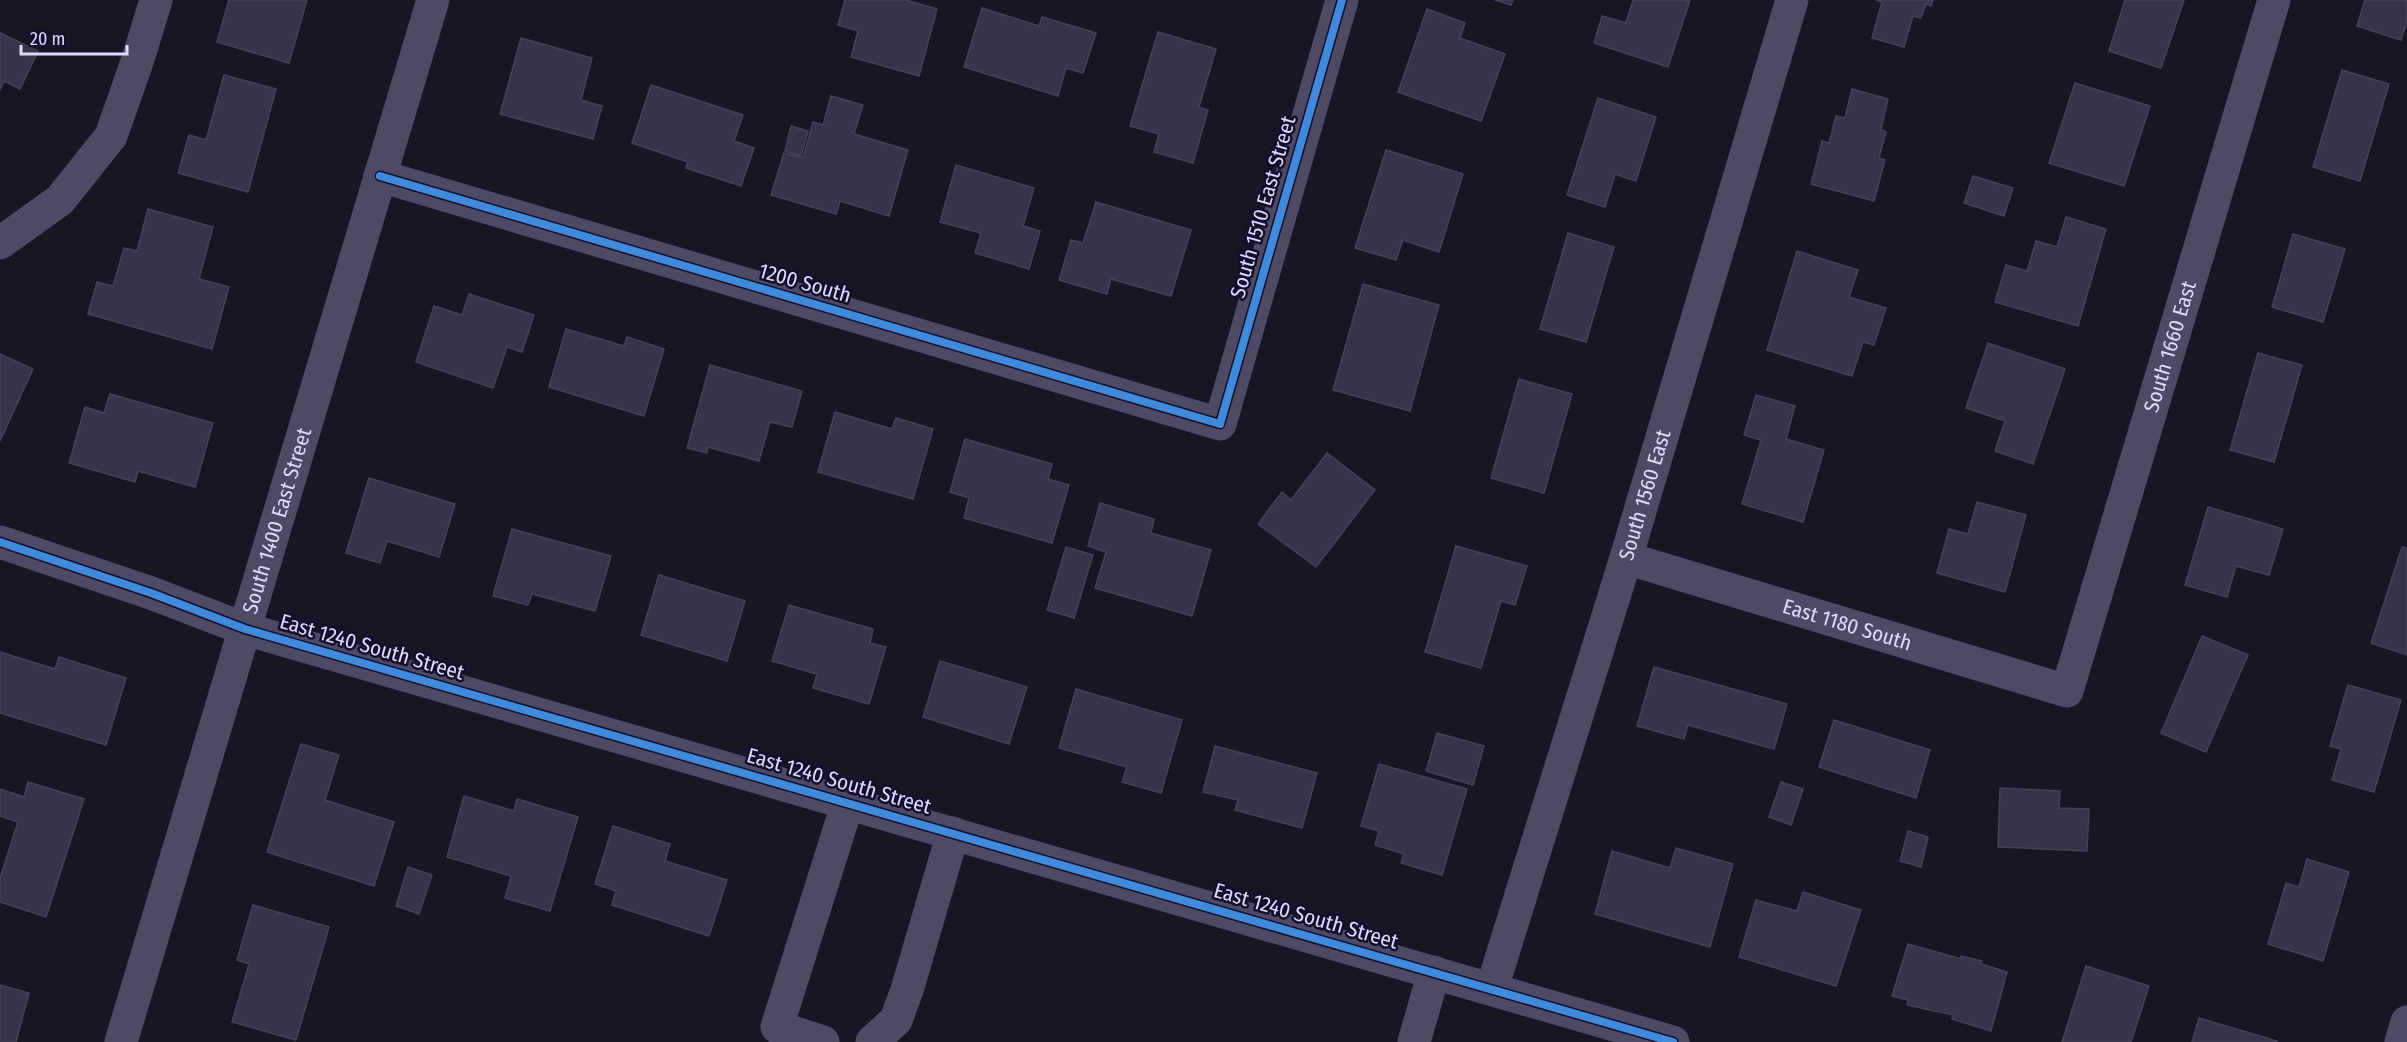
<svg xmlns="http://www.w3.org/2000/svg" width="2407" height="1042" font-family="'Fira Sans Condensed',sans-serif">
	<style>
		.building { fill: #383346; stroke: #454058; stroke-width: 1.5 }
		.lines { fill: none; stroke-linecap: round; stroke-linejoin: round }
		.minor { stroke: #4d4a66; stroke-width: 33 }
		.cycleway-casing { stroke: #150e2c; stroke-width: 11 }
		.cycleway { stroke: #408adc; stroke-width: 8 }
		.labels { text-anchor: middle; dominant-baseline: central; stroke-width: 5; stroke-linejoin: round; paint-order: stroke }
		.street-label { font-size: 21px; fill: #e0d9ff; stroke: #150e2c }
	</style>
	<rect width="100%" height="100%" fill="#181525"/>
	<path class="building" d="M229,0H307L289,63L217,42Z
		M845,0H906L937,9L919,76L851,57L858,31L838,25Z
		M1495,0H1513L1511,5Z
		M1633,0H1690L1668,67L1594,43L1602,16L1626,23Z
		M1876,0H1933L1931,6L1926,4L1921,18L1913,16L1904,47L1872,38L1882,2Z
		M2125,0H2184L2161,68L2109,51Z
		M2365,0H2407V21L2401,40L2357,26Z
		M982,8L1039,26L1042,17L1096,33L1083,73L1066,68L1058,96L964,67Z
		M1427,9L1465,23L1460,38L1505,54L1481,121L1398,92Z
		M1158,32L1216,49L1199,107L1208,110L1193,163L1154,152L1159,134L1130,126Z
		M0,33L38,51L20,89L4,81L0,90Z
		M521,38L592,58L581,100L602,106L593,139L500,114Z
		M2342,70L2389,84L2360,181L2313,167Z
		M224,75L276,89L248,192L178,173L189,135L206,140Z
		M2075,83L2150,106L2124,186L2049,163Z
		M651,85L743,115L734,141L754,148L741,186L686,168L688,162L632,143Z
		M1852,89L1888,99L1881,129L1886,132L1879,158L1885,160L1874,201L1811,184L1822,141L1829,143L1836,116L1845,118Z
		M831,96L863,105L854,134L908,150L889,216L840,201L836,214L771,195L784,153L803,158L813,122L823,125Z
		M1598,98L1656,117L1636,181L1615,174L1605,207L1567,195Z
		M791,126L808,131L801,156L785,151Z
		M1386,150L1463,174L1439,252L1403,240L1396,260L1355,248Z
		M956,165L1034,188L1023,226L1040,231L1029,269L975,253L981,233L940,222Z
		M1973,176L2013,188L2004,216L1964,203Z
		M1096,202L1191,230L1171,296L1111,279L1107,294L1059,280L1071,240L1083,243Z
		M148,209L213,227L199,279L229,287L212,349L88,314L97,282L113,286L124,248L137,251Z
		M2066,217L2106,229L2078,326L1995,302L2006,265L2027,271L2036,241L2057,247Z
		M1568,233L1614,247L1586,342L1540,329Z
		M2293,234L2345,249L2323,322L2272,307Z
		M1797,251L1858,270L1849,297L1886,308L1874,345L1863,342L1852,376L1767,350Z
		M1363,284L1439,305L1410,411L1333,390Z
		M469,294L534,315L522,352L507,347L493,388L416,362L434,306L462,315Z
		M566,329L624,346L627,337L664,349L644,416L549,387Z
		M1988,343L2065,369L2033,464L1995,451L2005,421L1966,408Z
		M2258,353L2302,365L2274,462L2230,450Z
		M0,354L33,369L0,441Z
		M710,365L802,391L792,427L770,422L759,461L708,447L707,453L687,448Z
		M1519,379L1572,394L1544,493L1491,478Z
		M110,394L213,423L195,487L138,471L135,482L69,463L85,407L104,413Z
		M1756,395L1795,406L1786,439L1824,450L1803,522L1742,504L1761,440L1744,435Z
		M835,412L892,429L896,418L933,429L913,499L818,472Z
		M965,439L1052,464L1048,479L1069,485L1052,543L964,518L969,498L950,492Z
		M1327,453L1375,490L1316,567L1258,524L1282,492L1291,500Z
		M369,478L455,504L439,557L387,541L380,563L346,553Z
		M1977,502L2026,515L2005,592L1937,573L1949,529L1968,534Z
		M1100,503L1154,519L1151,533L1211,550L1192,616L1095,588L1106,552L1088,546Z
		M2208,507L2283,529L2269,575L2236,566L2227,597L2185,585Z
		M512,529L611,556L595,611L532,594L528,605L493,596Z
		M1456,546L1527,566L1515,605L1501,601L1481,668L1425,652Z
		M1066,547L1093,555L1074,618L1047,610Z
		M2402,547L2407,548V655L2371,643Z
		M659,575L745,601L727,661L641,635Z
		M789,605L873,629L870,643L886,647L869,704L813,688L817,674L772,661Z
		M2202,636L2248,655L2206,752L2161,733Z
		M0,652L55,669L59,657L126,678L106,745L0,713Z
		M940,661L1027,687L1009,744L923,717Z
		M1654,667L1787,704L1774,749L1688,725L1684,739L1637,726Z
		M2348,685L2401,700L2374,792L2332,780L2341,749L2330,746Z
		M1076,689L1182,720L1161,793L1122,782L1127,767L1059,748Z
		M1834,720L1930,750L1916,798L1819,767Z
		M1437,733L1484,746L1473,785L1426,771Z
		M301,744L339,755L325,800L394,822L374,886L267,852Z
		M1215,746L1317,773L1302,828L1235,810L1238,800L1203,792Z
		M1379,764L1467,789L1442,875L1401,863L1404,854L1375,845L1379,831L1361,826Z
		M28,782L84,799L46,917L0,902V878L18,822L0,816V789L24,797Z
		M1781,782L1803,789L1791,825L1769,817Z
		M2000,788L2060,791L2059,808L2089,809L2087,851L1998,847Z
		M464,796L514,811L517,799L578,817L550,911L505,898L511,876L447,857Z
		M613,826L670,844L665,861L727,880L709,936L612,905L616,891L595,884Z
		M1908,831L1928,837L1921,867L1900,861Z
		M1676,848L1733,864L1710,947L1595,914L1612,851L1670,868Z
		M2307,859L2349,872L2323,961L2268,944L2286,883L2299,887Z
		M408,867L432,875L419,914L396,906Z
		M1803,892L1861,910L1836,986L1739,957L1756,900L1797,911Z
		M253,905L329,927L296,1040L232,1022L249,964L237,960Z
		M1908,944L1961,959V956L1982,961L1981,964L2007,972L1991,1031L1952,1019L1953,1015L1907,1005L1908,1000L1892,996Z
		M2086,966L2149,986L2131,1042H2062Z
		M0,985L29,993L16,1042H0Z
		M2199,1018L2277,1041V1042H2192Z"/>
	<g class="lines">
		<g class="minor">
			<path d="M380,176L1220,424L1342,0"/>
			<path d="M0,243L60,200L111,136L138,59L156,0"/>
			<path d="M0,542L151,593L245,629L1673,1042"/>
			<path id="s1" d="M1626,558L2067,691L2274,0"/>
			<path id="s2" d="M1492,988L1626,558L1792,0"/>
			<path id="s3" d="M121,1042L433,0"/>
			<path d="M823,1042L777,1027L848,802"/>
			<path d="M872,1042L896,1020L907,990L953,833"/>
			<path d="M1414,1042L1434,972"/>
			<path d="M2401,1042L2407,1022"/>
		</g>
		<g class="cycleway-casing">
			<path id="cycleway" d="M380,176L1220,424L1342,0
				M0,542L151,593L245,629L1673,1042"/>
		</g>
		<use href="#cycleway" class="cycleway"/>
	</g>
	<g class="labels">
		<g class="street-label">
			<text transform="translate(1263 207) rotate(-74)">South 1510 East Street</text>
			<text transform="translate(805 283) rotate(16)">1200 South</text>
			<text stroke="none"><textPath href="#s1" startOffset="820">South 1660 East</textPath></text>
			<text stroke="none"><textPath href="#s2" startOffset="516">South 1560 East</textPath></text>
			<text stroke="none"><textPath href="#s3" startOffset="544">South 1400 East Street</textPath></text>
			<text stroke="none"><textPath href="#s1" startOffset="231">East 1180 South</textPath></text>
			<text transform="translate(372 647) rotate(16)">East 1240 South Street</text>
			<text transform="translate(839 781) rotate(16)">East 1240 South Street</text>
			<text transform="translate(1306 916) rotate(16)">East 1240 South Street</text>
		</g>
	</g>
	<path d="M21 45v9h106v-9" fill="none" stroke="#e0d9ff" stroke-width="3"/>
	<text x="30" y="45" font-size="18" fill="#e0d9ff" stroke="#150e2c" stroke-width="4.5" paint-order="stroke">20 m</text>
</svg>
